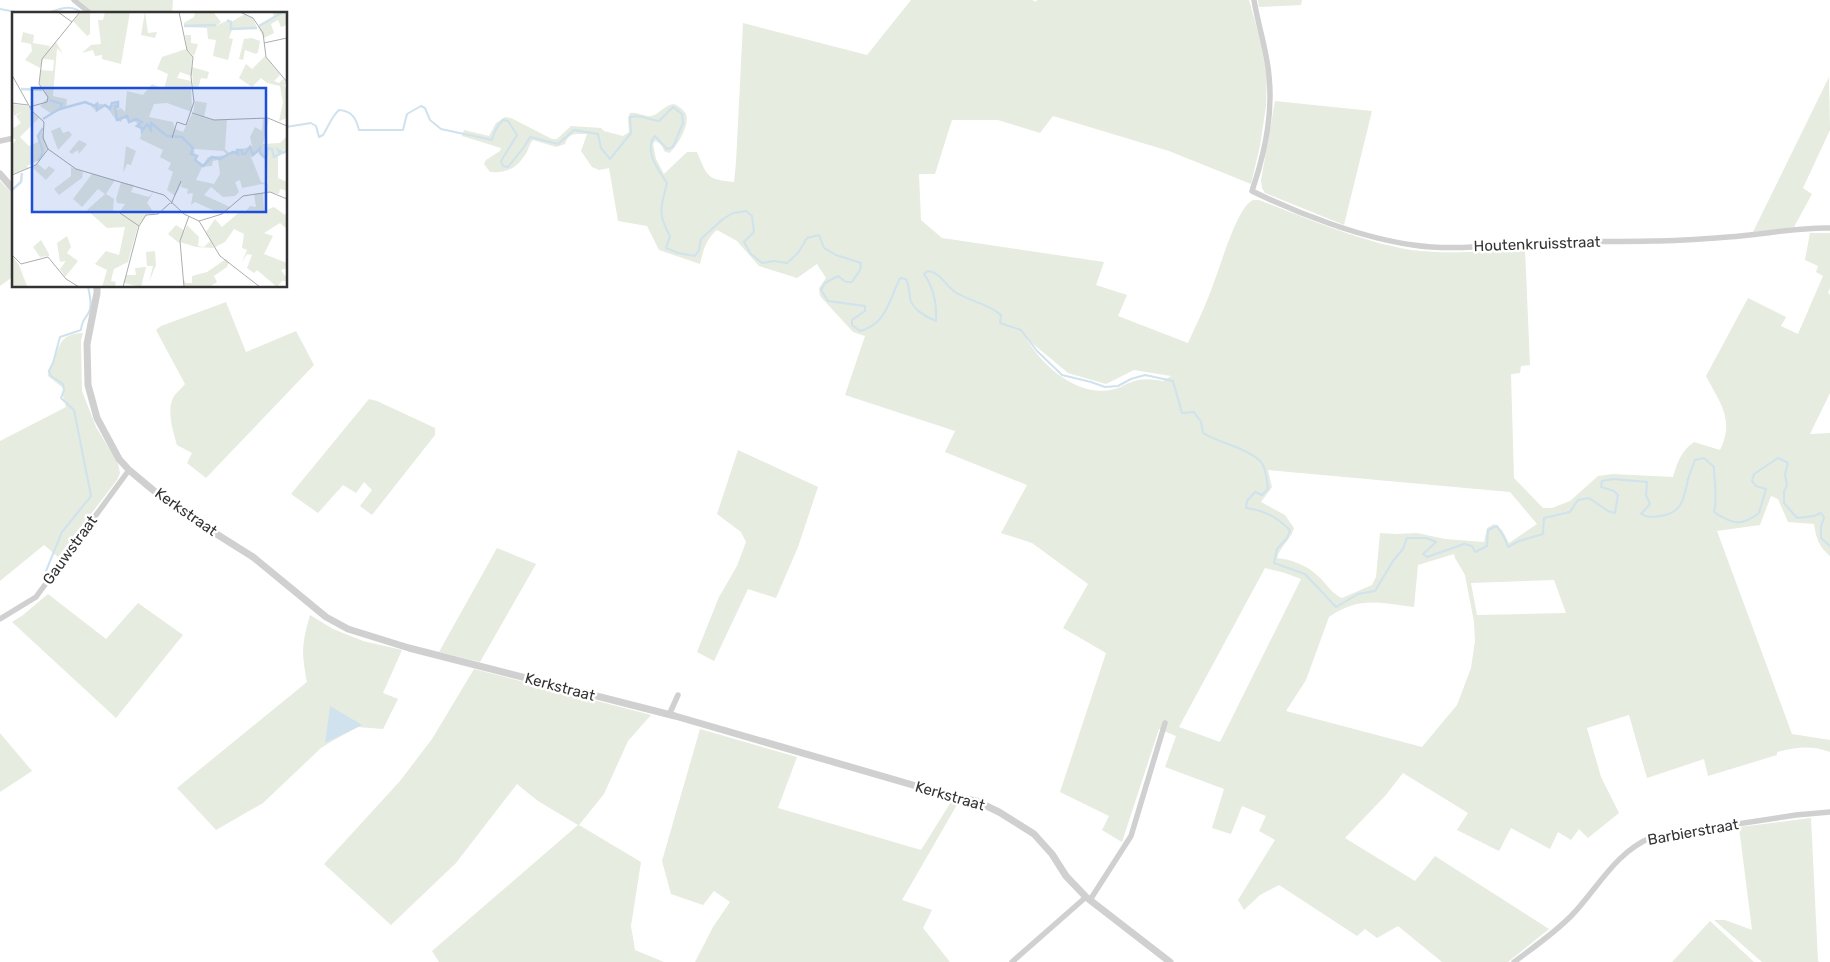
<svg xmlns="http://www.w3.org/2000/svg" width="1830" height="962" font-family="Rubik,sans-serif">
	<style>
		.green { fill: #e6ecdf; fill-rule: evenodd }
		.water { fill: #cfe2ee }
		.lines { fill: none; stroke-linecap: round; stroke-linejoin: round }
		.stream { stroke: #cfe2ee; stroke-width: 2 }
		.minor { stroke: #d0d0d0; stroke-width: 5.5 }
		.tertiary { stroke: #d0d0d0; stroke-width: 7 }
		.labels { text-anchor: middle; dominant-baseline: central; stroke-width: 5; stroke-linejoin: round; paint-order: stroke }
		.street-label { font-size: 15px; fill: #333; stroke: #fff }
		.inset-river { fill: none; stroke: #cfe2ee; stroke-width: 2.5 }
		.inset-road { fill: none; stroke: #adadad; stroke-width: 1 }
		.view { fill: #1d4ed8; fill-opacity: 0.15; stroke: #1d4ed8; stroke-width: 2.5 }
		.inset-edge { fill: none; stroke: #333; stroke-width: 2.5 }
	</style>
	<rect width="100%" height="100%" fill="#fff"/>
	<path class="green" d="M79,0H173L172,14H95Z
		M911,0H1032L1036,2L1037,0H1249L1261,43L1267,77L1266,106L1260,146L1251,184L1169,151L1053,116L1040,133L998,120H952L935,174H919L921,220L942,238L1104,262L1096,285L1127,295L1118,316L1188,343C1197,323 1207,303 1214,282C1221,265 1237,207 1253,200H1259C1306,218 1362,242 1411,250C1448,255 1488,251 1525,249L1530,365L1521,366L1520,373L1511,374L1514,478L1543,508H1552L1570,501L1598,476L1613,474L1673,477C1677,463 1681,451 1694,442L1720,450C1735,420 1720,403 1706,376L1748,298L1786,317L1781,326L1798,334L1823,276L1816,272L1818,266L1805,260L1810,233H1830V288L1828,293L1830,295V393L1810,434L1830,433V556C1819,547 1816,538 1814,524L1788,522L1778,499L1771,496L1760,525L1717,531L1792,734L1830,740V752C1812,745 1796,747 1777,752V755L1708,776L1704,759L1647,778L1629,715L1587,728L1601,777L1619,813L1588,838L1579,829L1571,840L1558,832L1550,849L1511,828L1499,851L1457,830L1468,813L1403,773L1385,796L1345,838L1415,881L1435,856L1549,929L1508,962H1442L1398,926L1377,938L1365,929L1357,936L1279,885L1260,895L1244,910L1238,900L1275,840L1259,831L1266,816L1242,806L1231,834L1212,828L1224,789L1165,767L1176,736L1159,729L1122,842L1102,830L1109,816L1060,792L1106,653L1063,628L1088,584L1032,543L1001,533L1027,485L945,452L955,431L845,395L865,336L853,332L820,296L819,288L826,278L817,264L797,278L759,266L737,241L717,230C706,239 703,251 700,264L659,250L647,226L618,221L609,168L599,170L592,167L581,151L587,134C575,134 569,132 565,144L556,147L533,140C529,144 529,150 525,155C516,169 506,173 490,172L484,164L486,160L500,151L501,148L462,136L464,130L489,136L496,123L505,117L511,118L552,139H557L571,126L601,128L604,131L623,136L629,132L628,118L630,113C638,112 645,117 651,116C660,114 664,105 674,104C678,106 684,110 686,114C690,125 677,147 669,153L664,151C663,146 660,143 655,141L653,144L656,159L664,174L687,152H697C707,176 707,180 734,182L736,163L743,23L867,55ZM1026,338L1068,373L1106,384L1134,370L1171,376L1163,381C1150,379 1141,378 1129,383C1125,384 1122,387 1118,388C1081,401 1043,367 1026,338ZM1268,470L1510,492L1537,524L1509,543L1502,530L1494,524L1487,528L1484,542L1445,539L1417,533L1396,534L1380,533L1376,577L1372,585L1342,598C1332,594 1326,583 1318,576C1308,566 1291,559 1277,558C1280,546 1291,540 1294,528L1285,515L1261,502L1272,487ZM1454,554L1455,558L1465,575L1474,622L1475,641L1471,668L1457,705L1422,747L1286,711L1306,680L1329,617C1359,596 1380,603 1414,607L1418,565ZM1265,568L1285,573L1301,579L1220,742L1179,727ZM1554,580L1566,613L1477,615L1471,583Z
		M1258,0H1302L1301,5L1259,7Z
		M1829,77L1830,130L1803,188L1812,194L1794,227L1753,232Z
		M1275,101L1372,111L1344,225L1265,193L1262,188L1261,180Z
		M0,181L14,195V276L0,286Z
		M226,302L246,352L296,331L314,365L206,478L187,463L192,453L177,445C173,432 166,409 174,396C177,392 182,388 185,384L156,330L161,326Z
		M83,333L81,340L82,391L96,427L118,463L120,473L117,480L58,557L44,545L0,581V441L66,407L63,396V388L48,376C47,369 51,367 53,361C61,344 60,334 83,333Z
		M369,399L377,401L435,428V435L372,515L360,506L372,490L364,482L356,493L343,485L318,513L291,494Z
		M738,450L818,487L798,547L776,598L748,589L714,661L697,652L719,597L737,566L746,542L741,532L717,514Z
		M497,548L536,564L480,662L439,652Z
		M48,594L106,639L138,603L183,635L116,718L12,622L23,615Z
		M310,615L333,629L363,641L402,650L383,693L398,699L383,729L358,727L334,740L321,748L263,803L216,830L177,788L307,682C301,651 302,644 310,615Z
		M474,669L651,715L628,741L604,794L579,825L641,862L631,926L635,950L664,962H439L432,951L578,825L538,801L517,784L456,863L391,925L324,864L400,781L432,739Z
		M700,729L797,757L778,808L921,850L951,802L958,803L902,900L932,910L923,928L950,962H695L713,927L730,902L714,891L703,905L671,894L662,861Z
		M0,733L32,771L0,792Z
		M1811,818L1818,961L1820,962H1762L1714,920H1725L1752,930L1739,827Z
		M1710,921L1754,962H1672Z"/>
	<path class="water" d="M330,706L362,725L325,743L330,707Z"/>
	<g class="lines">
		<path class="stream" d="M0,9L26,14
			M44,14C58,10 71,2 83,14
			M286,127L311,123L316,126L319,137L323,135C329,126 331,117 339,110C352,111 356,118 359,130H403L407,114L421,106L425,108L430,120L441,129L492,140C494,131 497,126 503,120L508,121L517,135L501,161L503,166L508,167L524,147L530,137L558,144L574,130L598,134L601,148L610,159L631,133L630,117C638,114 650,120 659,121L673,107L682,114L683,123L673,147L667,149L655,136C643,150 659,171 667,183C661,207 657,213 670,236L666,248L678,253L695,256L699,250L701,239L723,219L733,213L746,211L752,216L754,232L744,242L751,254L762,263L774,261L787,263L798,253L807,238L819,235L824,248L836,255L861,263L860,270L852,282H846L838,276L825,283L821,290L828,301L865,306V311L852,320V325L860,331C886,324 889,301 900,278L906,279C910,288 909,289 910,298C911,308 927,318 936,321C937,303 934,288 924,274L928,271C940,272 945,285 955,292C971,302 987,303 1001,315L1000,323L1021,330L1037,351L1062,375L1091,382L1105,387L1118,386L1131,379L1145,375L1173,381L1182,413L1194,412L1201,422L1203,433C1219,443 1251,449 1262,463C1266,469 1267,481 1268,489L1262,495L1255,492L1247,501L1246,508C1266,511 1275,516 1290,530L1287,538L1277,549L1274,563L1305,574L1336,607L1358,594L1375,591L1393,561L1403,549L1407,538H1427L1436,542L1423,554L1427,557L1464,544L1472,546L1475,552L1487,546L1488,530L1497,526L1504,537L1508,547L1519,541L1543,534L1544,518L1570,512L1578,500L1589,498L1608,511L1615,513L1618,495L1614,491L1601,487L1602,481L1613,479L1647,482L1646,495L1650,504L1641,514C1648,518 1652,517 1660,516C1683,513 1684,498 1688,479C1690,473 1693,466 1695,460L1704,458L1714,467C1714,483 1718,496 1714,512C1732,524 1741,527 1759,513L1766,489L1756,486L1752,481L1754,474L1778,458L1788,463L1785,474L1787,485L1784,492V503L1797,518L1814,516L1821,513L1824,517L1821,527V538L1830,546
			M46,571L62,532L91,496L74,410L61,398L64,390L63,384L51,376L49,371L53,363L60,337L81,330C82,319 85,320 89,312C93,304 89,294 88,286"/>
		<path class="minor" d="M74,0L91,14
			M1254,0C1258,25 1267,51 1269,76C1273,113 1264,156 1252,191C1299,214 1362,238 1413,245C1453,251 1495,245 1535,243C1574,241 1613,242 1652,241C1678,241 1703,239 1728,237C1762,235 1796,227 1830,228
			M0,141L14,138
			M0,619L36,597L129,470
			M669,715L678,695
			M1090,900L1131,836L1165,723
			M1012,962L1086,897
			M1514,962C1534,947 1556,932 1573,914C1599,886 1616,852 1652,837L1796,815L1830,812"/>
		<path class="tertiary" d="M0,174L14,190
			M97,286V293L87,344L88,385L97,418L119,459L129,470L153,490L191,518L253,557L326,617L348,629L409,648L675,716L954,797L976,801L999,812L1034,834L1052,854L1066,876L1086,897L1170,962"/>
	</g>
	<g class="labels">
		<g class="street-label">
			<text transform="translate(1537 244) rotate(-2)">Houtenkruisstraat</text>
			<text transform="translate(186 512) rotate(35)">Kerkstraat</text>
			<text transform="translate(70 550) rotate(-54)">Gauwstraat</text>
			<text transform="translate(560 687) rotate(15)">Kerkstraat</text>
			<text transform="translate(950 796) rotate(16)">Kerkstraat</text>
			<text transform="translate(1693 832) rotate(-10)">Barbierstraat</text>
		</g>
	</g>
	<g transform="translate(12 12)">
		<rect width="275" height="275" fill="#fff"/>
		<path d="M69,0H81L78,1V22L75,24L61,9ZM93,0H118L109,52L90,47V43L83,44L81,38L70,41L79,33L89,32L86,8H91ZM133,0L136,21L145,20L143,26L129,23ZM183,0H201L209,10L204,14L214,9L219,10L233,2L241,6L245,16L220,18L217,26L221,27L216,48L201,44L204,28L196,27L195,16L172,15V11L182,5ZM260,0H275V13L269,15L266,8L259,12L262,21L252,26L246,15L263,6ZM11,20L22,23L21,31L38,34L37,37L44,30L51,42L45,36L41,84L55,87L54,96L40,102L28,94L36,86L28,74V58L41,59L42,48L31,47L28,56L13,48L20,39L19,32L9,30ZM173,23H179V31L186,32L182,44L175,37ZM240,26L248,29L246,40L244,42L233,38L231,48L227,47L232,27ZM174,37L180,44L179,64L168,60L165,66L179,69L180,100L155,91L142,92L137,105L161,110L163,117L171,120L180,102L200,108H215L213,137L217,141L240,134L238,125L243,115L250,119L251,106L257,107L251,132L268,131L275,124V139L273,137L266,144V166L275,170V179L268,177L267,182L255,180V173L250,172L230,176L228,168L223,170L227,180L223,184L211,185L199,175L192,183L218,195L209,202L183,190L179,193L181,181L175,182L176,177L169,175L170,171L163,184L155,178L161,160L156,157L159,151L148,145L151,138L128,127L130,120L124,110L111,106L109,110L104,108L94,94L84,99L79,94L84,91L99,94L106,90L104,98L109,96L113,100L115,79L131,83L140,72L152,77L156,62L145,57L150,45ZM182,137L211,139L216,143L196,145L191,153L183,148ZM247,140L255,148L256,172L249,170L239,145ZM206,148L208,162L202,172L184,168L190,155L200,154L201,149ZM253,44L268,63L262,69L267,71L271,67L275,71L272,73L275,78V106L267,109L271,90L268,74L255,71L249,66L240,75L227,66L234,52L240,57ZM180,55L197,60L195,67L189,66L186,77H181ZM183,89L195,91L192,105L181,101ZM0,92L16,94L27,106L8,125L17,134L28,129L26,124L30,119L35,136L27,148L15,154L17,156L0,162V133L4,128L0,125V112L2,116L9,111L4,104L11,99L2,104ZM48,115L51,121L57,119L60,123L46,138L39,119ZM67,128L75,132L67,142L66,138L60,142L57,140ZM114,134L124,139L119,153L115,152L111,161ZM26,152L33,158L37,154L43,158L34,168L21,156ZM59,155L71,160L70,166L47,183L42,177L59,164ZM80,162L103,168L94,182L102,187L101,198L107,201L113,192L105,191L104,187L109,170L122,173L119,180L137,185L142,179L135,191L143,202H135L126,214L116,250L102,257L100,264L99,269L104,270L103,275H90L95,258L83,252L94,239L107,243L113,215L95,216L75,198L93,182L86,177L70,195L61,187ZM251,181L252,199L262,195L273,203L275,199V217L268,211L252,221L261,224L252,242L275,251V256L269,258L273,264L275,262V269H270L265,275L245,258L242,261L235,256L240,243L235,242L230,250L235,238L230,236L232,222L222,217L213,230L203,235L194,220L203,207L210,215L230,198L239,205L233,200L238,194L244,195L242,182ZM164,213L173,219L167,231L156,222ZM175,213L187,225L186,234L192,235L198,229L202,236L184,235L168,230ZM55,224L59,235L55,241L66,249L53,265L48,257L54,249L48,250L45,231ZM29,228L37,242V244L28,245L21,235ZM143,239L144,253L137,270L141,254H135L134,240ZM0,244L7,253L15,274L0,275ZM214,247L217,250L215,255L202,264L205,270L197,275H172V268L174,271H180V264L195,260ZM134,255L129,275L112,271L114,263H124L123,256Z" fill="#e6ecdf" fill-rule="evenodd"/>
		<path class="inset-river" d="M215,8L219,10V17L245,16M172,14L204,13M247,14L271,0M9,77L30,78M37,88L50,92L48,97L73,90L83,94L85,92V98L93,93L98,97L100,91L106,90V95L103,94L105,108L115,104L117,110L124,107L130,110L125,114L130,116V119L135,112L139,118V111L155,124L170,125L181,136L179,142L185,144L183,148L191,154L200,145L208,147L221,140L226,142L225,138H230V142H233L238,135L241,143L248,136V141L254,147L256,136L260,137L262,145L268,142L266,138L271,141L275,138M31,107L47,97M26,149L31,140L26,124L31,116M0,178L9,170L10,161"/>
		<path class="inset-road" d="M46,0L60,10M228,0L241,6L251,21L254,45L275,70M252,31L275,26M0,63L20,99L32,110L31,126L36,137L64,157L152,183L172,202L187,209L208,244L248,275M0,91L16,93M17,95L35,90L36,85L27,72L30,47L68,0M180,101L202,108L256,106L275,114M160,126L165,110L174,113L182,90L179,65L181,45L175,38L167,0M0,163L24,153L36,137M159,192L169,169M108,201L127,214M187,209L210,202L231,184L258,180L275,187M0,243L9,252L36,245L54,267L67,275M111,275L127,214L134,203L146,202L158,191M172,275L168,229L177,204"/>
		<path class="view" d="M20,76H254V200H20Z"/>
		<rect width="275" height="275" class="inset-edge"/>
	</g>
</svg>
